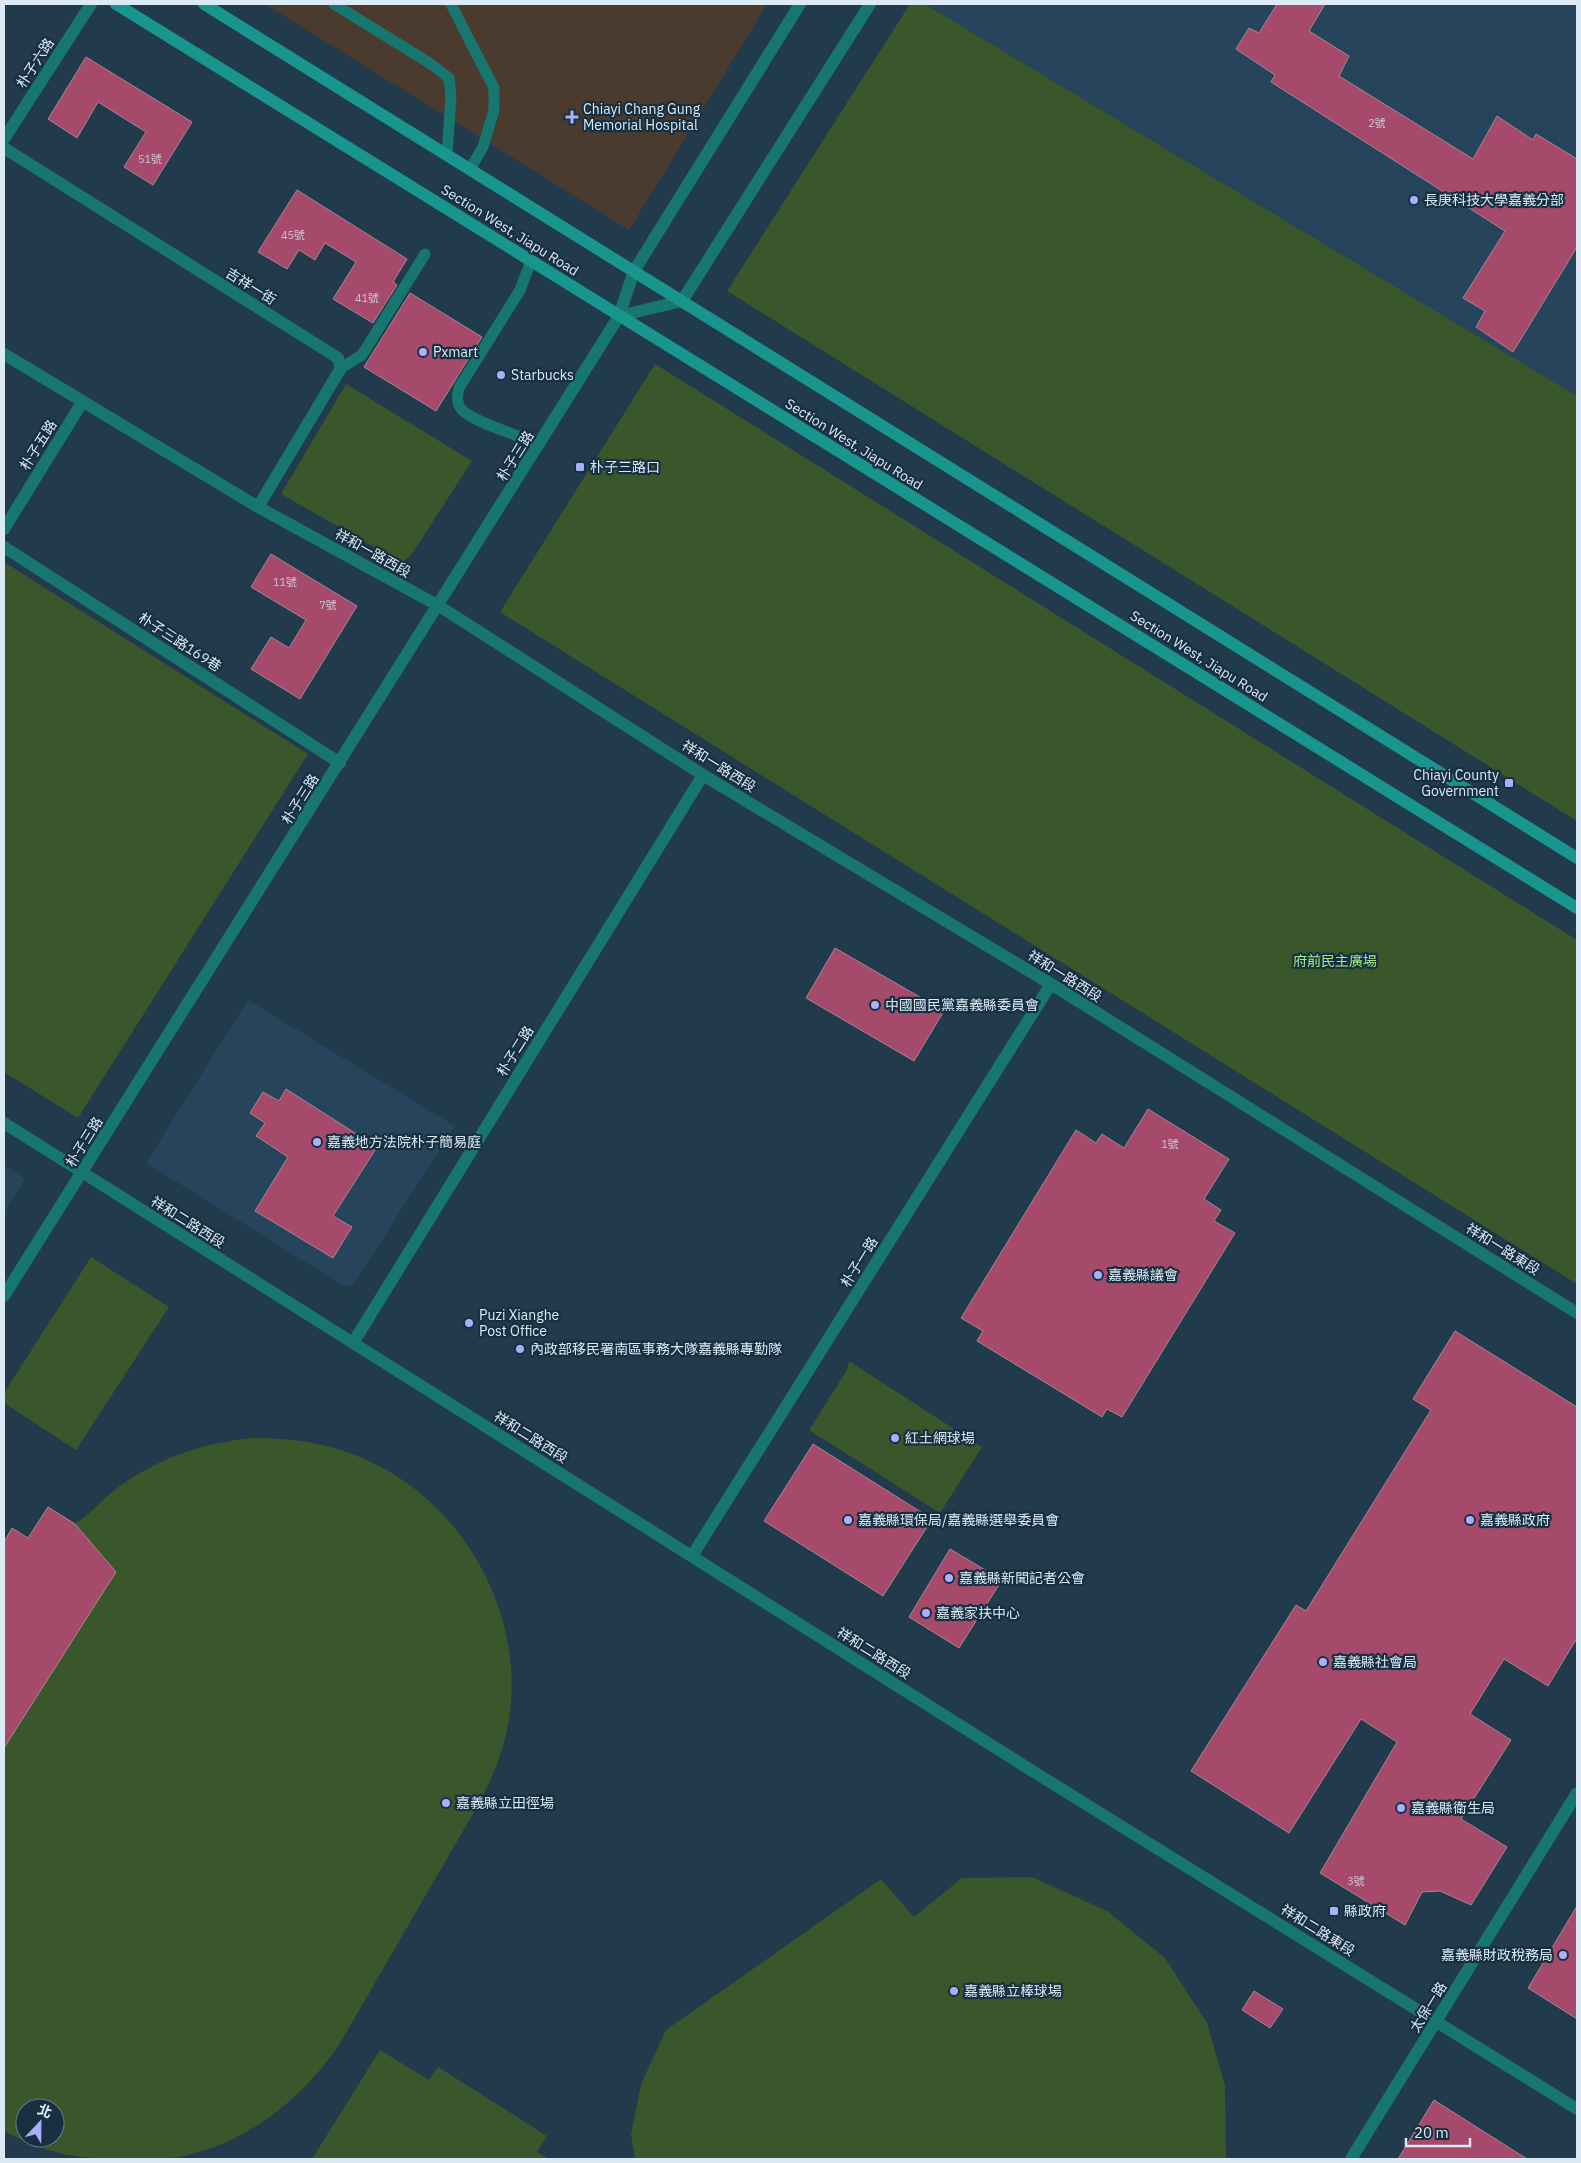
<svg xmlns="http://www.w3.org/2000/svg" width="1581" height="2163" font-family="'IBM Plex Sans','Noto Sans TC',sans-serif">
	<style>
		.built { fill: #26455c }
		.medical { fill: #4b3b2f }
		.green { fill: #39572a; fill-rule: evenodd }
		.building { fill: #a64a6c; stroke: #a8858f }
		.lines { fill: none; stroke-linecap: round; stroke-linejoin: round }
		.service { stroke: #177770; stroke-width: 11 }
		.minor { stroke: #177770; stroke-width: 12 }
		.tertiary { stroke: #177770; stroke-width: 12 }
		.secondary { stroke: #18968d; stroke-width: 12 }
		.poi-dot { fill: #abaffb; stroke: #173041; stroke-width: 2 }
		.labels { text-anchor: middle; dominant-baseline: central; stroke-width: 4.5; stroke-linejoin: round; paint-order: stroke }
		.number-label { font-size: 11px; fill: #cec2d3 }
		.street-label { font-size: 14px; fill: #dbeaf5; stroke: #173041 }
		.poi-label { font-size: 14px; fill: #dbeaf5; stroke: #173041; text-anchor: start }
		.park-label { font-size: 14px; fill: #a1ea80; stroke: #173041 }
	</style>
	<rect width="100%" height="100%" fill="#213a4c"/>
	<path class="built" d="M925,4H1577V396Z
		M248,1000L455,1126L353,1285L344,1286L146,1163Z
		M4,1165L25,1179L4,1214Z"/>
	<path class="medical" d="M265,4H767L629,230Z"/>
	<path class="green" d="M910,4H925L1577,396V821L727,291Z
		M655,364L1577,940V1284L500,612Z
		M346,384L472,461L412,554L402,563L281,494Z
		M4,562L308,754L78,1118L4,1072Z
		M91,1257L169,1307L76,1450L4,1403V1393Z
		M849,1361L982,1447L940,1513L809,1430L847,1370Z
		M253,1438C289,1438 323,1442 357,1456C465,1498 532,1621 506,1735C499,1763 488,1787 474,1812L339,2045C299,2103 239,2150 166,2159C153,2161 138,2159 124,2159C78,2159 45,2154 4,2131V1542L12,1528L28,1538L48,1507L75,1523C91,1515 102,1499 116,1489C157,1458 202,1443 253,1438ZM25,2108H55V2138H25Z
		M1032,1877L1107,1911L1165,1958L1207,2023L1225,2086L1226,2159H635L631,2135L641,2084L666,2030L881,1879L914,1917L962,1878Z
		M380,2050L429,2080L438,2067L547,2136L537,2152L549,2159H312Z"/>
	<path class="building" d="M1277,4H1325L1309,31L1349,56L1339,76L1473,159L1497,116L1533,140L1536,134L1577,159V247L1513,352L1476,327L1485,311L1463,298L1505,231L1271,82L1275,75L1236,49L1249,28L1259,33Z
		M86,57L192,122L153,185L124,167L146,132L98,102L77,138L48,119Z
		M297,190L407,259L393,282L397,285L373,323L333,299L356,262L325,243L315,260L299,250L287,269L258,252Z
		M410,293L482,337L436,411L364,367Z
		M271,554L357,606L300,699L251,669L271,637L289,648L306,620L251,587Z
		M835,948L944,1011L914,1061L806,998Z
		M286,1089L377,1147L333,1216L352,1227L333,1258L255,1211L288,1157L256,1136L265,1123L250,1113L263,1092L279,1101Z
		M1148,1109L1229,1159L1204,1199L1221,1210L1214,1221L1235,1233L1122,1417L1107,1409L1102,1417L977,1341L983,1331L961,1318L1076,1130L1096,1143L1102,1134L1124,1148Z
		M1455,1331L1577,1407V1638L1548,1686L1504,1659L1470,1714L1511,1740L1461,1819L1507,1847L1471,1905L1440,1891L1422,1892L1405,1925L1320,1873L1397,1742L1361,1719L1289,1833L1191,1771L1296,1605L1306,1611L1431,1410L1413,1399Z
		M813,1444L932,1519L883,1596L764,1521Z
		M48,1507L75,1524L116,1572L4,1748V1542L12,1528L28,1538Z
		M950,1549L1002,1580L959,1648L909,1617Z
		M1577,1906V2019L1528,1988Z
		M1254,1991L1283,2009L1270,2028L1242,2010Z
		M1434,2100L1527,2159H1398Z"/>
	<g class="lines">
		<path class="service" d="M334,4L431,64L449,78L451,96L447,155
			M451,4L494,88V110L483,147L470,169
			M531,261L520,290L459,388C457,396 456,403 462,410C473,422 523,437 540,444
			M341,368L362,355L425,254"/>
		<path class="minor" d="M4,139L91,4
			M4,148L338,358L341,368L258,507
			M619,316L682,301L870,4
			M4,354L258,507L439,606L703,775L1051,984L1577,1313
			M4,529L83,401
			M4,547L340,763
			M4,1296L619,316L634,271L800,4
			M353,1343L703,775
			M692,1556L1051,984
			M1351,2159L1577,1793"/>
		<path class="tertiary" d="M4,1123L1042,1777L1577,2109"/>
		<path class="secondary" d="M116,4L1577,908
			M204,4L1577,858"/>
	</g>
	<g class="poi-dot">
		<path d="M569.5 109.5h5v5h5v5h-5v5h-5v-5h-5v-5h5z"/>
		<circle cx="1414" cy="200" r="5"/>
		<circle cx="423" cy="352" r="5"/>
		<circle cx="501" cy="375" r="5"/>
		<rect x="575" y="462" width="10" height="10" rx="2.5"/>
		<rect x="1504" y="778" width="10" height="10" rx="2.5"/>
		<circle cx="875" cy="1005" r="5"/>
		<circle cx="317" cy="1142" r="5"/>
		<circle cx="1098" cy="1275" r="5"/>
		<circle cx="469" cy="1323" r="5"/>
		<circle cx="520" cy="1349" r="5"/>
		<circle cx="895" cy="1438" r="5"/>
		<circle cx="848" cy="1520" r="5"/>
		<circle cx="1470" cy="1520" r="5"/>
		<circle cx="949" cy="1578" r="5"/>
		<circle cx="926" cy="1613" r="5"/>
		<circle cx="1323" cy="1662" r="5"/>
		<circle cx="446" cy="1803" r="5"/>
		<circle cx="1401" cy="1808" r="5"/>
		<rect x="1329" y="1906" width="10" height="10" rx="2.5"/>
		<circle cx="1563" cy="1955" r="5"/>
		<circle cx="954" cy="1991" r="5"/>
	</g>
	<g class="labels">
		<g class="number-label">
			<text x="1377" y="123">2號</text>
			<text x="150" y="159">51號</text>
			<text x="293" y="235">45號</text>
			<text x="367" y="298">41號</text>
			<text x="285" y="582">11號</text>
			<text x="328" y="605">7號</text>
			<text x="1170" y="1144">1號</text>
			<text x="1356" y="1881">3號</text>
		</g>
		<g class="street-label">
			<text transform="translate(35 63) rotate(-57)">朴子六路</text>
			<text transform="translate(510 230) rotate(32)">Section West, Jiapu Road</text>
			<text transform="translate(251 286) rotate(32)">吉祥一街</text>
			<text transform="translate(854 444) rotate(32)">Section West, Jiapu Road</text>
			<text transform="translate(38 445) rotate(-58)">朴子五路</text>
			<text transform="translate(515 456) rotate(-58)">朴子三路</text>
			<text transform="translate(373 553) rotate(29)">祥和一路西段</text>
			<text transform="translate(180 642) rotate(33)">朴子三路169巷</text>
			<text transform="translate(1199 656) rotate(32)">Section West, Jiapu Road</text>
			<text transform="translate(719 766) rotate(32)">祥和一路西段</text>
			<text transform="translate(300 799) rotate(-58)">朴子三路</text>
			<text transform="translate(1065 976) rotate(32)">祥和一路西段</text>
			<text transform="translate(515 1051) rotate(-58)">朴子二路</text>
			<text transform="translate(84 1142) rotate(-58)">朴子三路</text>
			<text transform="translate(188 1222) rotate(32)">祥和二路西段</text>
			<text transform="translate(1503 1249) rotate(32)">祥和一路東段</text>
			<text transform="translate(859 1262) rotate(-58)">朴子一路</text>
			<text transform="translate(531 1437) rotate(32)">祥和二路西段</text>
			<text transform="translate(874 1653) rotate(32)">祥和二路西段</text>
			<text transform="translate(1318 1930) rotate(32)">祥和二路東段</text>
			<text transform="translate(1428 2007) rotate(-58)">太保一路</text>
		</g>
		<g class="poi-label">
			<text x="583" y="109">Chiayi Chang Gung<tspan x="583" dy="16">Memorial Hospital</tspan></text>
			<text x="1424" y="200">長庚科技大學嘉義分部</text>
			<text x="433" y="352">Pxmart</text>
			<text x="511" y="375">Starbucks</text>
			<text x="590" y="467">朴子三路口</text>
			<text x="1499" y="775" text-anchor="end">Chiayi County<tspan x="1499" dy="16">Government</tspan></text>
			<text x="885" y="1005">中國國民黨嘉義縣委員會</text>
			<text x="327" y="1142">嘉義地方法院朴子簡易庭</text>
			<text x="1108" y="1275">嘉義縣議會</text>
			<text x="479" y="1315">Puzi Xianghe<tspan x="479" dy="16">Post Office</tspan></text>
			<text x="530" y="1349">內政部移民署南區事務大隊嘉義縣專勤隊</text>
			<text x="905" y="1438">紅土網球場</text>
			<text x="858" y="1520">嘉義縣環保局/嘉義縣選舉委員會</text>
			<text x="1480" y="1520">嘉義縣政府</text>
			<text x="959" y="1578">嘉義縣新聞記者公會</text>
			<text x="936" y="1613">嘉義家扶中心</text>
			<text x="1333" y="1662">嘉義縣社會局</text>
			<text x="456" y="1803">嘉義縣立田徑場</text>
			<text x="1411" y="1808">嘉義縣衛生局</text>
			<text x="1344" y="1911">縣政府</text>
			<text x="1553" y="1955" text-anchor="end">嘉義縣財政稅務局</text>
			<text x="964" y="1991">嘉義縣立棒球場</text>
		</g>
		<g class="park-label">
			<text x="1335" y="961">府前民主廣場</text>
		</g>
	</g>
	<rect width="1581" height="2163" fill="none" stroke="#dbeaf5" stroke-width="10"/>
	<g transform="translate(40 2123) rotate(22)"><circle r="24" fill="#173041" stroke="#657a89"/>
	<path d="M0-4L9 19L0 12L-9 19Z" fill="#abaffb"/>
	<text y="-8" font-size="14" font-weight="bold" text-anchor="middle" fill="#dbeaf5">北</text>
	</g>
	<path d="M1406 2138v8h64v-8" fill="none" stroke="#dbeaf5" stroke-width="2.5"/>
	<text x="1414" y="2138" font-size="15" fill="#dbeaf5" stroke="#173041" stroke-width="4" paint-order="stroke">20 m</text>
</svg>
